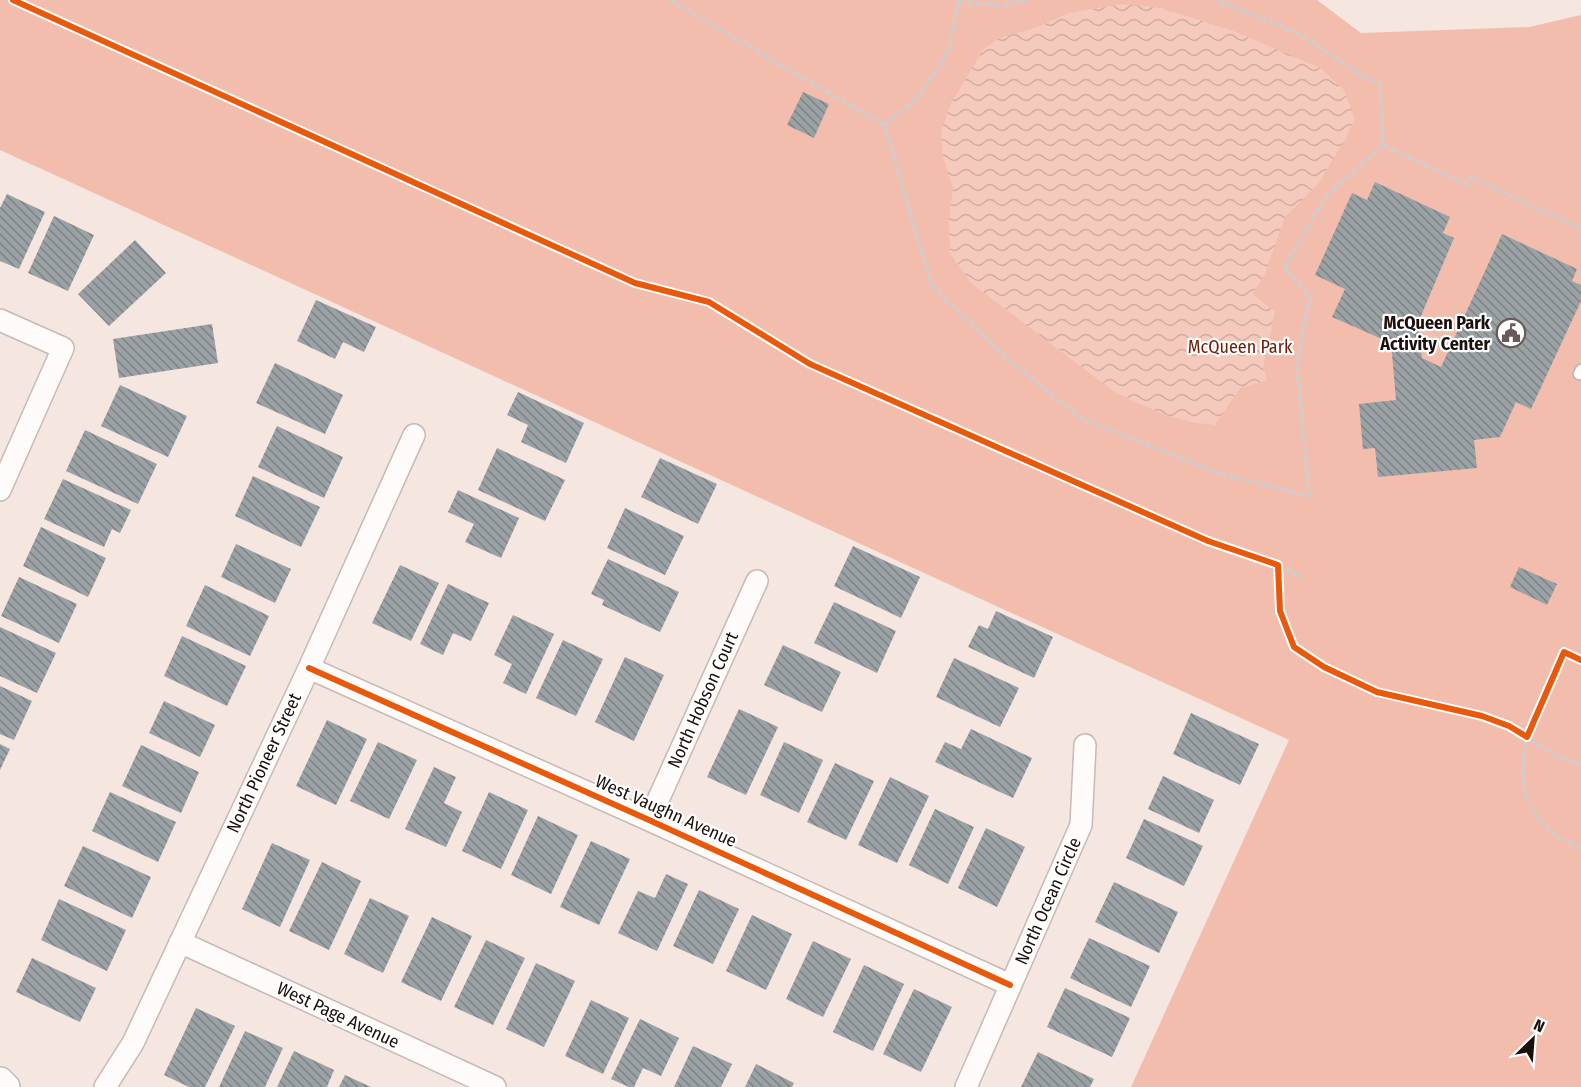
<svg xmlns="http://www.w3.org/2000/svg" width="1581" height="1087" font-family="'Fira Sans Condensed',sans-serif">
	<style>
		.green { fill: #f3bdad }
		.water { fill: url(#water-waves) }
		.building { fill: url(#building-back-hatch) }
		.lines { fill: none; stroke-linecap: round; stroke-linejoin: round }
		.service-casing { stroke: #c7b9b4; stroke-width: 14 }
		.minor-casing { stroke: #c7b9b4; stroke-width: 24 }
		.tertiary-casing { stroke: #c7b9b4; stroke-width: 30 }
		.path { stroke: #d1cccb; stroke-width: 4; stroke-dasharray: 6 3; stroke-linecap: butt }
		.service { stroke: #fefbfa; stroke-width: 10 }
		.minor { stroke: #fefbfa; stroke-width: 21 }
		.tertiary { stroke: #fefbfa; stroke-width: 27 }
		.cycleway-casing { stroke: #fff; stroke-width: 10 }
		.cycleway { stroke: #e8590c; stroke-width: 6 }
		.labels { text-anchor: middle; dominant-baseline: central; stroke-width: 4.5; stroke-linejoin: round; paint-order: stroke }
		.poi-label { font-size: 18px; font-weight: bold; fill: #1b0f0b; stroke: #fff; text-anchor: end }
		.park-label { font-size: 18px; fill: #6d2009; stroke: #fff }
		.street-label { font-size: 18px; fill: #1b0f0b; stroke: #fff }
	</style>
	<defs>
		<pattern id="water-waves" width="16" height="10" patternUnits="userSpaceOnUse" patternTransform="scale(1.5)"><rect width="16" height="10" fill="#f5cabd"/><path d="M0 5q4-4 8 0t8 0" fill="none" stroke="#d1aca1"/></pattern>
		<pattern id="building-back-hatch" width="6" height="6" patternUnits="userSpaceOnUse" patternTransform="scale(1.5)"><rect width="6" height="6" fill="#9ba2a6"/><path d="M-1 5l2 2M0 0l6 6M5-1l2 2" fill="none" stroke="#7e8285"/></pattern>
	</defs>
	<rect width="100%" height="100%" fill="#f6e6e0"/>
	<path class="green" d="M0,0H1317L1361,33L1529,27L1581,15V1087H1131L1289,740L0,150Z"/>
	<path class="water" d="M1122,4L1161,8L1233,31L1320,68L1344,90L1355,119L1344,141L1318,184L1285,217L1264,276L1252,294L1275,312L1263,368L1267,380L1240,388L1215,425L1196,423L1165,415L1116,393L971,283L950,253L949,218L953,189L943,157L941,132L951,103L984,49L998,39L1035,28L1069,13Z"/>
	<path class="building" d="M803,92L829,104L814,138L787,125Z
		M1375,182L1450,217L1443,233L1454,238L1418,323L1422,358L1441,367L1502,234L1577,269L1572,281L1581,285V301L1531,409L1516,402L1500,437L1474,440L1477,468L1378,477L1375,448L1363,449L1359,404L1396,400L1391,343L1332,317L1345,289L1315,275L1352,193L1367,200Z
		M7,194L45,212L19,269L0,261V208Z
		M54,216L94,235L68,291L28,273Z
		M135,240L166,273L109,326L78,294Z
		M316,300L376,327L364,352L343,342L335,359L297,341Z
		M212,324L218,363L119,378L113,339Z
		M275,363L343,395L325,434L256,403Z
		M120,385L187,416L168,457L101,426Z
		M518,392L584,423L566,463L521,442L528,425L507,415Z
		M277,426L343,457L324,498L258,467Z
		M85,430L157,464L138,504L66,471Z
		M497,448L565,480L545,521L478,490Z
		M660,458L717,484L698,524L641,497Z
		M253,476L320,507L301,547L235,516Z
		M63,479L131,510L120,533L112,529L104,547L44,519Z
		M458,490L519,518L501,558L465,542L474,524L448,512Z
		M625,508L684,536L665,575L607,548Z
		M41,527L106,558L88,597L23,566Z
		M236,544L291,569L275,603L221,577Z
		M853,546L920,577L901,618L834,586Z
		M608,559L679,592L660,632L602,605L604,600L591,594Z
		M400,565L439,583L411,641L372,623Z
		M1519,567L1557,584L1547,605L1510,587Z
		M19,577L77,604L59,643L1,616Z
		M448,584L489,603L471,641L453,633L443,655L420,644Z
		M205,585L269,616L250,656L186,626Z
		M834,602L896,631L877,673L814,643Z
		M996,611L1053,637L1034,678L968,647L979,625L988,629Z
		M513,615L554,634L526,694L503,683L512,664L494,655Z
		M0,627L56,653L37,693L0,676Z
		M182,636L246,666L227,706L164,676Z
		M563,640L603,659L576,716L536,698Z
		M783,645L841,672L822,712L764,685Z
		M625,657L664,675L634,741L595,722Z
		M954,658L1019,688L1000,727L936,697Z
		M0,686L32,701L14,740L0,734Z
		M164,701L215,725L200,757L149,733Z
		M739,709L778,727L746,795L707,777Z
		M1191,713L1259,744L1240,785L1173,754Z
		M327,720L367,739L336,805L296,786Z
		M971,729L1032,758L1013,798L935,762L945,742L961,749Z
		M378,742L417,760L389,819L350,801Z
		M784,742L823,760L799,813L760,795Z
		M0,744L10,749L0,770Z
		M141,745L199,772L181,813L122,786Z
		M835,763L874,781L846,840L807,822Z
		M434,767L456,777L444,803L462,812L446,847L405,829Z
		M1163,776L1214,800L1199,833L1148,809Z
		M890,777L929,796L897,863L858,845Z
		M110,792L176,822L158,862L92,831Z
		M489,792L528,810L501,869L462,851Z
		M935,809L974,827L948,884L909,865Z
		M538,816L578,835L551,894L511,875Z
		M1144,819L1203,846L1184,886L1126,858Z
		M986,828L1025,847L997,907L958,888Z
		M591,841L630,859L599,925L560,907Z
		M272,843L310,860L280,927L242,909Z
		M83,846L151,877L132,918L64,886Z
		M322,862L361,881L329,950L289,931Z
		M666,874L688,884L657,951L618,933L638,891L655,898Z
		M1114,882L1178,912L1159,953L1095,922Z
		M699,890L739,909L713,964L673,946Z
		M370,898L409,916L383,973L344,954Z
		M59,899L126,930L107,971L41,940Z
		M752,915L792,934L766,990L726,971Z
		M432,917L472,936L441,1001L401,982Z
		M1089,938L1150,966L1131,1007L1070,978Z
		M486,940L525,958L493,1025L454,1007Z
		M813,941L851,959L823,1017L786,999Z
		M32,958L96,988L80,1022L16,992Z
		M536,963L575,981L544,1047L506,1029Z
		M864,965L904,984L873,1051L833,1032Z
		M1065,988L1130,1018L1112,1057L1047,1027Z
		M914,989L952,1007L921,1072L883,1054Z
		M591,1000L629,1018L603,1074L565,1056Z
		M196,1008L235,1026L205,1087H189L164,1075Z
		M640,1019L679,1038L661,1076L643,1068L634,1087H629L611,1079Z
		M245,1031L283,1048L265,1087H219Z
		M693,1046L732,1064L721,1087H674Z
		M294,1051L334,1070L327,1087H277Z
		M1038,1052L1094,1079L1090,1087H1021Z
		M756,1064L794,1083L792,1087H745Z
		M345,1075L371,1087H339Z"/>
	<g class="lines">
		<g class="service-casing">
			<path id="service" d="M1579,374L1581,370"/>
		</g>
		<g class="minor-casing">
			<path id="minor" d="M0,320L63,348L0,490
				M309,668L649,820L1010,985
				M649,820L757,581
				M180,942L495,1087
				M105,1087L133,1043L309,668L414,435
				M966,1087L1081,825L1085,745"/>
		</g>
		<g class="tertiary-casing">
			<path id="tertiary" d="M0,1081L6,1087"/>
		</g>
		<path class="path" d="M13,0L635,283L709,302L810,364L1208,541L1278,565L1280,611L1294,647L1324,667L1377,692L1482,716L1509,726L1558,757L1581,765
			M670,0L884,125L932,286L1005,357L1081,418L1218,473L1309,496L1297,363L1310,295L1284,268L1326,196L1383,145L1380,83L1362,76L1300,34L1216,0
			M958,2L1000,5L1030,0
			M884,125L917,99L948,52L959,0
			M1383,145L1467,185L1471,177L1581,229
			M1278,565L1300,577
			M1581,660L1564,652C1541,703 1497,773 1543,824C1552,834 1569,843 1581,849"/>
		<use href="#service" class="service"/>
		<use href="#minor" class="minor"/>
		<use href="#tertiary" class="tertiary"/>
		<g class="cycleway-casing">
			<path id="cycleway" d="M13,0L635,283L709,302L810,364L1208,541L1278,565L1280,611L1294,647L1324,667L1377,692L1482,716L1509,726L1527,737L1564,652L1581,660
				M309,668L649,820L1010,985"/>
		</g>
		<use href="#cycleway" class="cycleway"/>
	</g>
	<defs>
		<g id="civic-ring" transform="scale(1.5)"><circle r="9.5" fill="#fff" stroke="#685a56" stroke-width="1.5"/><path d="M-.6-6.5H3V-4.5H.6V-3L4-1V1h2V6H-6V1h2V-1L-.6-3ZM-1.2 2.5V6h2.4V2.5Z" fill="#685a56"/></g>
	</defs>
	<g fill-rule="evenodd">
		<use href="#civic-ring" x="1511" y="333"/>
	</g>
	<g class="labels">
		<g class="poi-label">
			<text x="1490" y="323">McQueen Park<tspan x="1490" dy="21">Activity Center</tspan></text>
		</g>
		<g class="park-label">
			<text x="1240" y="347">McQueen Park</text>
		</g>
		<g class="street-label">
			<text transform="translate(703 700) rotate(-66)">North Hobson Court</text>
			<text transform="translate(264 763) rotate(-65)">North Pioneer Street</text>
			<text transform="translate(666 811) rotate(24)">West Vaughn Avenue</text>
			<text transform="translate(1048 901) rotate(-66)">North Ocean Circle</text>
			<text transform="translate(338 1015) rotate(25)">West Page Avenue</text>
		</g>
	</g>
	<g transform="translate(1533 1039) rotate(25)" stroke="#ffffff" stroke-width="4.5" paint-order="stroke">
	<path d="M0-4.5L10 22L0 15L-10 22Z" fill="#1b0f0b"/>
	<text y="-9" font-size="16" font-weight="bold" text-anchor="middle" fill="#1b0f0b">N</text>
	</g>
</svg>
